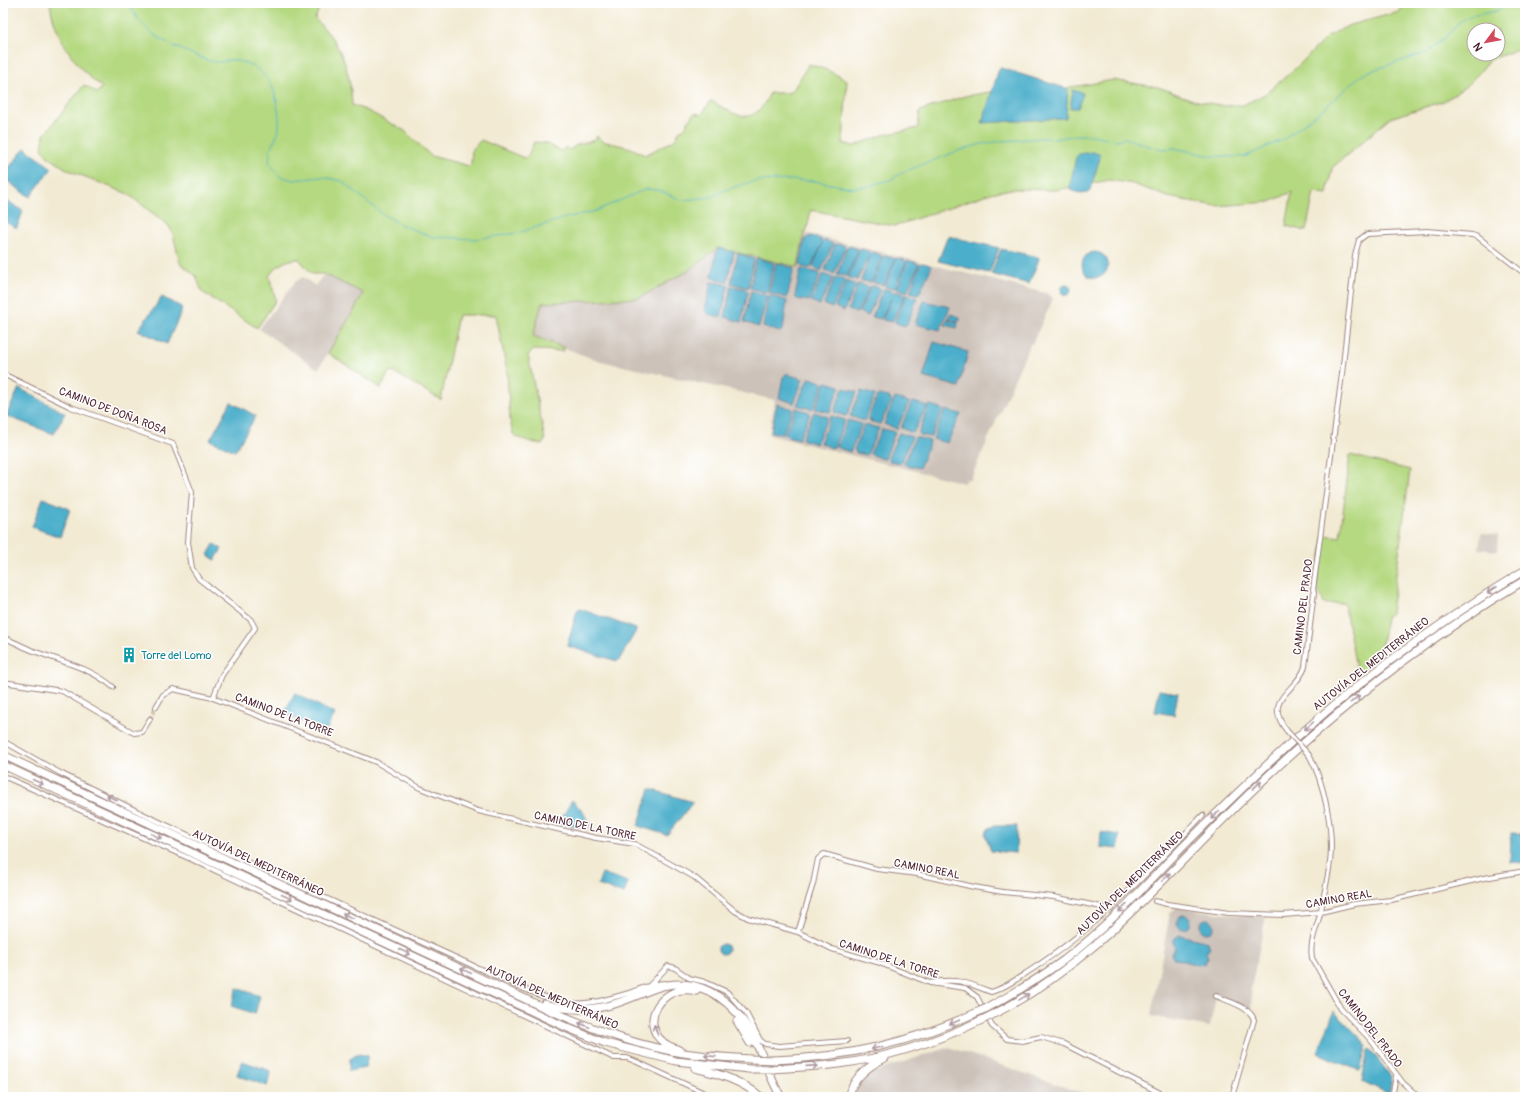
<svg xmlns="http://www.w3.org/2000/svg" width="1528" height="1100" font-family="Pangolin,sans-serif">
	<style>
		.industrial { fill: #cdc2b9 }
		.green { fill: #b5d981; stroke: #807c56; fill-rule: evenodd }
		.water { fill: #4cafcb; stroke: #4b677b }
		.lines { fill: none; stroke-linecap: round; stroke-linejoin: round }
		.stream { stroke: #4cafcb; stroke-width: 1 }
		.street-tunnel { stroke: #d0c1b1; stroke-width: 4; stroke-dasharray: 4 2; stroke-linecap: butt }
		.street-casing { stroke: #9e847f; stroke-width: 6 }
		.highway-casing { stroke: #9e847f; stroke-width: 9 }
		.street { stroke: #fff; stroke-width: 4 }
		.highway { stroke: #fff; stroke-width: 7 }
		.street-bridge-casing { stroke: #9e847f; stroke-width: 6; stroke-linecap: butt }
		.highway-bridge-casing { stroke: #9e847f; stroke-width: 9; stroke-linecap: butt }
		.street-bridge { stroke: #fff; stroke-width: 4 }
		.highway-bridge { stroke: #fff; stroke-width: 7 }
		.oneway { stroke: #ae9aa0 }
		.labels { text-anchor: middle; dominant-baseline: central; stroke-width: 3; stroke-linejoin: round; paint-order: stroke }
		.street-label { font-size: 11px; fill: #4a1f2b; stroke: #fff }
		.culture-label { font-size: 11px; fill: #0d838f; stroke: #fff; text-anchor: start }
	</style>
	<rect width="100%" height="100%" fill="#fff"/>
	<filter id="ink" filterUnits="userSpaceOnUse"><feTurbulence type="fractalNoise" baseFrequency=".025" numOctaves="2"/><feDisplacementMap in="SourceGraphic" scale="8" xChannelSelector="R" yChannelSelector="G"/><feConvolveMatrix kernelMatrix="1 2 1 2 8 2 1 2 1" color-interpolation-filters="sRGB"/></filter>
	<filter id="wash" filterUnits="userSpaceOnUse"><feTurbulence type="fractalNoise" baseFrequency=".012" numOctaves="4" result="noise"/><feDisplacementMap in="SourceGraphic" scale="16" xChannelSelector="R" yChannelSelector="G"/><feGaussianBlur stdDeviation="0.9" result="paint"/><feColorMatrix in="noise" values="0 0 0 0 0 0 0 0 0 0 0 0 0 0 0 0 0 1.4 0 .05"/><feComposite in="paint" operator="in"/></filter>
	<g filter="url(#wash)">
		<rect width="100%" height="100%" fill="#f2ead3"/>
		<path class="industrial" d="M804,233L1049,294L1053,299L1032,344H1030L970,480L966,479L964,483L769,435L775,400L596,360L533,336L543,299L639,298L686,272L713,253L716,247Z
			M324,274L363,293L356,307L318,369L259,329L295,282L303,277L315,286Z
			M1481,533L1498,535L1497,551L1479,549Z
			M1177,907L1231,915L1266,916L1251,988L1252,1010L1249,1011L1216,996L1210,1027L1151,1016L1170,913Z
			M949,1047L1064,1087L1094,1097H853L859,1085L868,1074Z"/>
		<path class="green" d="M50,3H321L315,19C342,44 350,70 352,105L368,111L405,131L431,156L469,166L471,164L472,150L481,140L524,158L528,156L534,142L545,143L561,151L566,147L569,150L577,145L595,140L597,136L602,141L631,148L645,155L675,140L680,130L684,129L693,114L697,113L701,115L711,101C738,116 753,129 770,93H788L793,90L809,64L827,70L847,80L843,143L854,146L883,135L918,128L920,111L965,96L1003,90L1048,91L1113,80L1158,87L1193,100L1225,106L1243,105L1265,94L1297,67L1328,36L1350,25L1399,12L1406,3H1525V46L1488,61L1479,73L1465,87L1444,101L1390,118L1332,168L1327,194L1314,192L1306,231L1286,226L1292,192L1270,202L1216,206L1168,197L1133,184L1110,180L1056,190L1011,189L991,193L895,226L811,210L806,233H804L798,267L718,248L686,272L639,298L542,303L533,336L565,348L563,351L533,350L528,355L545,440L542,445L516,437L513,434L510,420L507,371L496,315H458L441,400L395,373L389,372L381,388L328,353L356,307L363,293L324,274H312L299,259C286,259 277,265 269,276L276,300L257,328L202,292L196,276L180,263L173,234L169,226L128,194L68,170L47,156L42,148L44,135L84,85L97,93L102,87C76,68 54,36 50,3ZM1474,30H1498V54H1474Z
			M1350,455L1410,470L1391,613L1386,617L1380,657L1357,674L1344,603L1324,604L1321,595L1316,590L1324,535L1340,537Z"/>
		<path class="water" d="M1001,68L1068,89L1066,118L982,123L999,69Z
			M1073,90L1083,93L1078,108H1070Z
			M25,148L52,168L30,197L3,178V175Z
			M1092,152L1099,154L1100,158L1090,191C1083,194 1075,193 1070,189V185L1076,157L1079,154Z
			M6,200L23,211L17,228L3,221V208Z
			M811,236L821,239L822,243L825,240L833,244L821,271L813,267L822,244L811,268L802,267L800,264L805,239Z
			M948,236L999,248L989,273L938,261Z
			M835,244L844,245L845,248L834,274L825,270Z
			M849,246L858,249V251L847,276L837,275L847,247Z
			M719,248L734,252L727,282L712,277L716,253Z
			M860,249L869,251L870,254L857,280L848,277Z
			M1001,249L1038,257L1039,259L1029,284L991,274Z
			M874,252L882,256L872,282L861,281L871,253Z
			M1082 265a13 13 0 1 1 26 0a13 13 0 1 1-26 0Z
			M738,253L754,259L748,288L731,283Z
			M886,256L895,259L884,285L874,283V281L883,257Z
			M758,258L774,263L767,293L750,288L756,259Z
			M896,258L905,260L906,262L895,288L885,287Z
			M908,260L919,264L907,292L897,288Z
			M776,263L794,268L787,298L769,293Z
			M923,263L930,265L931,268L920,292L917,294L910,292L920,264Z
			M801,269L819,273L820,275L809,301L797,299L795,296Z
			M823,274L833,278L820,305L811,301Z
			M835,277L844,279L845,281L832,308L824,304Z
			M847,281L856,285L844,311L835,307Z
			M711,282L725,284L728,286L721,317L708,314L705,311Z
			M858,284L869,287L857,313L848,310Z
			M1061 290a5 5 0 1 1 10 0a5 5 0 1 1-10 0Z
			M731,286L745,289L748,292L741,322L725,317Z
			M871,286L878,287L880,290L868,316L859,312Z
			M883,289L890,290L893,293L895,291L905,295L892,322L883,320V318L891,299L881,319L872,317Z
			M751,291L767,296L759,327L744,322Z
			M906,295L915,297L917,299L907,324L905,326L896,323L895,321Z
			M771,296L787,301L783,329L780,332L763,327L768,298Z
			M162,297L181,307L182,310L167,344L138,330Z
			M924,301L950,307L940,330L915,324Z
			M950,314L960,317V321L948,319Z
			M947,320L958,323L957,328L945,325Z
			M934,342L968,352L959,387L923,377Z
			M786,374L803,379L794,403L779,398L783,377Z
			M810,378L824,383L813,408L811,409L797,405L808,379Z
			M826,382L840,386L830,412L815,409Z
			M19,388L65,413L54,434L6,416Z
			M843,388L857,392L847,415L845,416L834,412Z
			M861,391L875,395L864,421L850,416Z
			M879,395L889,397L892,401L880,424L869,421L868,419L877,396Z
			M895,398L909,402L897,429L884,424Z
			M231,402L256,416L235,451L210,440Z
			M914,402L927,406L913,433L901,428L911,403Z
			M777,404L793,409L783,434L771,432Z
			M931,405L943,410L931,437L920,435L919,432L928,406Z
			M796,408L809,412L810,414L799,439L787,436L785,434Z
			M945,410L961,414L947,443L933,439Z
			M814,412L828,417L816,444L802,439Z
			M831,416L845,420L834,447L832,448L820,443Z
			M848,420L862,424L850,452L836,447Z
			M864,425L879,428L867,455L857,453L854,450Z
			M882,429L895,432L885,459H883L870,454Z
			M899,433L912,437L901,463L890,461L888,458Z
			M915,437L930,441L919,468L904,464Z
			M43,498L70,509L60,537L32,527Z
			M214,544L222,549L215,560L208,555Z
			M580,609L636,629V631L619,660L617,661L567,646L577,611Z
			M1159,690L1178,693L1174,715L1155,712Z
			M295,693L335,714L325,732L284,714V712Z
			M650,789L693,802L667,835L638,826Z
			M572,800L583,812L590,825L587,829L559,823Z
			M994,826H1017L1016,853L991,851L985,834L989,828Z
			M1101,832L1119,835L1118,849L1100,847Z
			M1511,833L1525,834V863L1510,862Z
			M602,873L628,882L624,894L598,885Z
			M1177 922a7 7 0 1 1 14 0a7 7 0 1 1-14 0Z
			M1200 926a7 7 0 1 1 14 0a7 7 0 1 1-14 0Z
			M1180,935L1208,942L1210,948L1206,953L1208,957L1205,963L1198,965L1173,958L1171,954L1175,947L1173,943L1175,938Z
			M718 949a5 5 0 1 1 10 0a5 5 0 1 1-10 0Z
			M237,988L260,996L255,1014L231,1006Z
			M1334,1011L1367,1045L1360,1071L1318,1053Z
			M1370,1049L1392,1078L1389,1094L1362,1081L1368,1050Z
			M358,1054L368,1056L365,1068L349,1071L350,1059Z
			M242,1061L271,1071L267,1086L237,1075Z"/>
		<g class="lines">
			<path class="stream" d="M128,3C143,31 159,40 187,52C196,55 206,61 216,62C221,63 228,59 233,60C271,66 279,94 279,127C279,136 272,142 270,150C270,154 270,158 269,162L279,176L293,180L322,177L342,181L381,213L402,225L433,237L475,239L518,233L565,218L596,211L646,189L658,190L682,200L712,197L725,190L755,181L790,180L815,181L852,188L869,186L892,179L903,172L958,151L981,144L1002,141L1043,138L1055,139L1077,135H1092L1116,140L1125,138L1152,147L1163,149L1174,148L1211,156L1244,157L1282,140L1322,110L1359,77L1370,71L1426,53L1446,37L1458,23L1467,17L1496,11L1509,3"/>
		</g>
	</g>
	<g filter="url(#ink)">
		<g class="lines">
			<path class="street-tunnel" d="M150,719L156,707"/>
			<g class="street-casing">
				<path id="street" d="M3,374L71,407L173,444L192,492L188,542L192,568L199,579L251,620L255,628L222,675L213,698
					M3,637C12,641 22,646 31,650C59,661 90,667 113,687
					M3,682L62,691L134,733L142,732L150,719
					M156,707L163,695L173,689L213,698L376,762L420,788L478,811L596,838L635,844L694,877L735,911L748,918L798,932L832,949L877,962L930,983L965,988L977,997L992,1026L1007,1039L1022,1041L1041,1037L1064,1044L1168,1097
					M1287,731C1261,698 1297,692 1305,667L1314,592L1313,590L1342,374L1355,255L1359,240L1367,234L1427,231L1472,235L1478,237L1525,274
					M3,741L60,773L151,818L524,989C570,1008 582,1007 629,993C641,989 652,983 665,983
					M1309,755C1324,781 1334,831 1330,862C1328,878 1324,894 1321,910C1318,926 1309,941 1312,958L1341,1009L1370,1039L1403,1083L1419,1097
					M3,776L193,860L614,1058H627L637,1062L713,1097
					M1155,901L1167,904L1229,913L1283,915L1321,912L1354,904L1391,900L1484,878L1525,871
					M798,932L813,884L818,859L824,854L877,869L917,874L974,887L1003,892L1054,897L1111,909
					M930,983C955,977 968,983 991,992C1006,988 1021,976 1034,968C1098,926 1150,871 1203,815
					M650,985L668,966L675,968L689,978L705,982L727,992L746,1013L760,1040L765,1044L779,1046L847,1041
					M1216,996C1227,1001 1251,1007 1254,1020L1232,1097
					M1392,1097L1396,1076"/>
			</g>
			<g class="highway-casing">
				<path id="highway" d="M3,755L549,1010C587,1026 625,1042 667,1050C694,1056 721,1057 749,1059
					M3,765L568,1028L605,1043L676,1061L749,1069
					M544,1004C560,1008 578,1011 595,1008C616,1006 636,995 656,988C694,975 728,996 748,1028C762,1050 768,1075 781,1097
					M987,1008C1014,994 1039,978 1064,960C1101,932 1134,898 1166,864C1200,829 1235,795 1271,761C1348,688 1434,625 1525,570
					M990,1016C1096,964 1169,870 1253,790C1336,710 1426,638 1525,580
					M737,1021L750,1043
					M679,1050C674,1048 667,1046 663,1042C638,1022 663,982 696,991
					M774,1060C850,1057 910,1043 980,1011
					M695,1068C720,1074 742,1081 761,1097
					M773,1069C795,1067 816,1067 838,1064C888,1058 938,1041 984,1019
					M848,1097C853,1078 868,1066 885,1058"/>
			</g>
			<use href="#street" class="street"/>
			<use href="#highway" class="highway"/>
			<g class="street-bridge-casing">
				<path id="street-bridge" d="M1287,731L1309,755"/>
			</g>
			<g class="highway-bridge-casing">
				<path id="highway-bridge" d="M980,1011L987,1008
					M984,1019L990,1016
					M749,1059L774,1060
					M749,1069H773"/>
			</g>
			<use href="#street-bridge" class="street-bridge"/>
			<use href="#highway-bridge" class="highway-bridge"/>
		</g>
		<defs><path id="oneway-shaft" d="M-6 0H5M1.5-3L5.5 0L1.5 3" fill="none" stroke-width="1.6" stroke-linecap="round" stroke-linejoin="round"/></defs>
		<g class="oneway">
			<use href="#oneway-shaft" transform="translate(1492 590) rotate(147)"/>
			<use href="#oneway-shaft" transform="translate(1355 699) rotate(-39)"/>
			<use href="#oneway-shaft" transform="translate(1309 726) rotate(138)"/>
			<use href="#oneway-shaft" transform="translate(38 782) rotate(25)"/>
			<use href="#oneway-shaft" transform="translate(1257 785) rotate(-43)"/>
			<use href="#oneway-shaft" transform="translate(112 798) rotate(-154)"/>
			<use href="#oneway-shaft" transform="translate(1215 815) rotate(135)"/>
			<use href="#oneway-shaft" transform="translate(156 836) rotate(25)"/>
			<use href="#oneway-shaft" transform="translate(1166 877) rotate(-45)"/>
			<use href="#oneway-shaft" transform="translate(287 897) rotate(25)"/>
			<use href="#oneway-shaft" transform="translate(1123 908) rotate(136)"/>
			<use href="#oneway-shaft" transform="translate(348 916) rotate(-155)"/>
			<use href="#oneway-shaft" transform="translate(405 952) rotate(25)"/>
			<use href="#oneway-shaft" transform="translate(466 971) rotate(-155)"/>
			<use href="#oneway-shaft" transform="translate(1024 997) rotate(-31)"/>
			<use href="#oneway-shaft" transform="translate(955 1022) rotate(157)"/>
			<use href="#oneway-shaft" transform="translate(584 1025) rotate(-157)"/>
			<use href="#oneway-shaft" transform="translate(656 1030) rotate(-110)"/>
			<use href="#oneway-shaft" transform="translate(877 1048) rotate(166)"/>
			<use href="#oneway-shaft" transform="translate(710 1056) rotate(-174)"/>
			<use href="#oneway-shaft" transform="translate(812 1066) rotate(-4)"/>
		</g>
	</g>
	<defs>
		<g id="building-bare" transform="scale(1.2)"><path d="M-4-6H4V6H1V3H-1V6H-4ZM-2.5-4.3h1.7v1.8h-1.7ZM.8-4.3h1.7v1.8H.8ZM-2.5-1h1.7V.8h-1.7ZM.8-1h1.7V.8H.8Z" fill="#0f9aa8" stroke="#fff" stroke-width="2.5" paint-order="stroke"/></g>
	</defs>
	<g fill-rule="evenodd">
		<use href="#building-bare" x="129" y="655"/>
	</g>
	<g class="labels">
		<g class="street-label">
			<text transform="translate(113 411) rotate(21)">CAMINO DE DOÑA ROSA</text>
			<text transform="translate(1303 607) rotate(-83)">CAMINO DEL PRADO</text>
			<text transform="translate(1371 664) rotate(-38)">AUTOVÍA DEL MEDITERRÁNEO</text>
			<text transform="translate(284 715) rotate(21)">CAMINO DE LA TORRE</text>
			<text transform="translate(585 826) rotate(12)">CAMINO DE LA TORRE</text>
			<text transform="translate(258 863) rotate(25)">AUTOVÍA DEL MEDITERRÁNEO</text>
			<text transform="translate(927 869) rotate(11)">CAMINO REAL</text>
			<text transform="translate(1130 883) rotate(-44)">AUTOVÍA DEL MEDITERRÁNEO</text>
			<text transform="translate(1339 899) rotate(-10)">CAMINO REAL</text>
			<text transform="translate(889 959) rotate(18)">CAMINO DE LA TORRE</text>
			<text transform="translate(552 997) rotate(24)">AUTOVÍA DEL MEDITERRÁNEO</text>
			<text transform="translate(1370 1028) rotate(52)">CAMINO DEL PRADO</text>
		</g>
		<g class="culture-label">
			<text x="141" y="655">Torre del Lomo</text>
		</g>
	</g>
	<rect width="1528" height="1100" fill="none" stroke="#fff" stroke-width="16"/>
	<g transform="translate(1486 42) rotate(238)"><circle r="19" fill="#ffffff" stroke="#b7a5aa"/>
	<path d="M0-3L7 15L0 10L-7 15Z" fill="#d1495b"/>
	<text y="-6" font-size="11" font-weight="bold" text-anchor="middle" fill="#4a1f2b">N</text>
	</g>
</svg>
